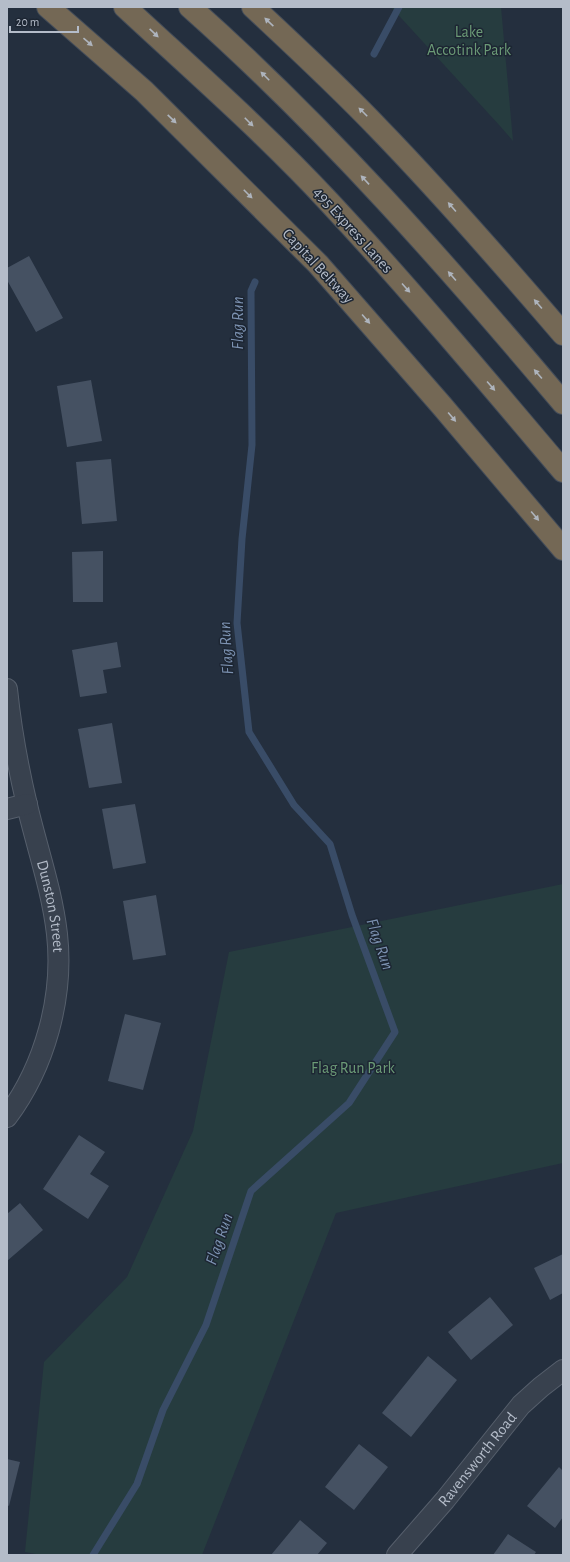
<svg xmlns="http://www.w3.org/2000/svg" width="570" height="1562" font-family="'Alegreya Sans',sans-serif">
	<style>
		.green { fill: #263c3f }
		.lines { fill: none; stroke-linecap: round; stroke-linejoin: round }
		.stream { stroke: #394c67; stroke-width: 7 }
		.building { fill: #455162 }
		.minor-casing { stroke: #565f6c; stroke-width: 22 }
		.motorway-casing { stroke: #434c59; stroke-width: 24 }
		.minor { stroke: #38414e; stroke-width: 20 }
		.motorway { stroke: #746855; stroke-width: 22 }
		.oneway { fill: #aeb4bd }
		.labels { text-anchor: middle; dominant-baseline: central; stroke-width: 3; stroke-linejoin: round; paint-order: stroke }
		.park-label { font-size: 16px; fill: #6b9a76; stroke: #1d2633 }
		.street-label { font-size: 16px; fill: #b4bcc9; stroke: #1d2633 }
		.water-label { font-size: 17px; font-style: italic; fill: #7c92b1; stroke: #1d2633 }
	</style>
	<rect width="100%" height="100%" fill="#242f3e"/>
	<path class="green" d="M391,7H501L513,141L500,126Z
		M563,884V1163L336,1213L202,1555H41L25,1552L44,1362L127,1277L193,1131L229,952Z"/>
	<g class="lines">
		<path class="stream" d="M374,54L399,7
			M93,1555L137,1484L163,1410L206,1325L251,1191L349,1103L395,1032L352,915L330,844L294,805L249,732L237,623L242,539L252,445L251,291L255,282"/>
	</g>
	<path class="building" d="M29,256L63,318L36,332L7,280V268Z
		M91,380L102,441L67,447L57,386Z
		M111,459L117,521L82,524L76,462Z
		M103,551V602H73L72,552Z
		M117,642L121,667L103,670L107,693L80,697L72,650Z
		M112,723L122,783L89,788L78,729Z
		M135,804L146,863L113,869L102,809Z
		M156,895L166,955L133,960L123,901Z
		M125,1014L161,1023L143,1090L108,1081Z
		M79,1135L105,1152L90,1174L109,1186L88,1219L43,1189Z
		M20,1203L43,1230L7,1261V1214Z
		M563,1254V1293L550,1300L534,1268Z
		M490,1297L513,1325L471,1360L448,1332Z
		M428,1356L457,1380L411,1437L382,1413Z
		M359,1444L388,1467L354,1510L325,1487Z
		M7,1459L20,1462L9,1506L7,1505Z
		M559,1467L563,1471V1517L555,1528L527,1506Z
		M300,1520L327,1543L317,1555H271Z
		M508,1534L536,1552L534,1555H493Z"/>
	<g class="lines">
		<g class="minor-casing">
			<g id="minor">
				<path id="s1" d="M7,689C11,728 18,767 27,805C37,848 52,890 57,934C64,997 45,1066 7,1117"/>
				<path d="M7,809L27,804"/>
				<path id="s2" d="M397,1555L445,1500L521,1405L541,1387L563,1370"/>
			</g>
		</g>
		<g class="motorway-casing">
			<path id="motorway" d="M48,7L144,91L318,264L442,406L563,549
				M125,7C194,71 265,133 329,202C410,289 486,380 563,471
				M190,7C325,127 447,265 563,403
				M253,7C296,47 339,87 379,129C443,195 503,264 563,334"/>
		</g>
		<use href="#minor" class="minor"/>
		<use href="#motorway" class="motorway"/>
	</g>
	<defs><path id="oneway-solid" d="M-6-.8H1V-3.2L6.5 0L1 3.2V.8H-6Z"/></defs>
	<g class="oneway">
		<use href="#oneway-solid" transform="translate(269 22) rotate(-137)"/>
		<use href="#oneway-solid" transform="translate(154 33) rotate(43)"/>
		<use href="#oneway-solid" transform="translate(88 42) rotate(41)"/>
		<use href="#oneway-solid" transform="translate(265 76) rotate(-135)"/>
		<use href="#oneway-solid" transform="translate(363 112) rotate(-135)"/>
		<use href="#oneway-solid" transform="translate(172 119) rotate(44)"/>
		<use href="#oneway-solid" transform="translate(249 122) rotate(45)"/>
		<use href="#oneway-solid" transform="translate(365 180) rotate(-133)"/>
		<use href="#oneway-solid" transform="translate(248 194) rotate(45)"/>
		<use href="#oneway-solid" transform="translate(452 207) rotate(-131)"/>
		<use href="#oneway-solid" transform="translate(452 276) rotate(-131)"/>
		<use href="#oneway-solid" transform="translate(406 288) rotate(48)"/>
		<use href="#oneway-solid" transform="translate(538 304) rotate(-131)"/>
		<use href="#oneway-solid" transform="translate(366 319) rotate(49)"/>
		<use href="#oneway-solid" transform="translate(538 374) rotate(-131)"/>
		<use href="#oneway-solid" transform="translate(491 386) rotate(49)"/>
		<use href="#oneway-solid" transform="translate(452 417) rotate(50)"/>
		<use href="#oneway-solid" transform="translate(535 516) rotate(50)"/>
	</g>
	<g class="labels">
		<g class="park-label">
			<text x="469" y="32">Lake<tspan x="469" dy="18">Accotink Park</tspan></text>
			<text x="353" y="1068">Flag Run Park</text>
		</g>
		<g class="street-label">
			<text transform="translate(353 230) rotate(48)">495 Express Lanes</text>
			<text transform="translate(318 266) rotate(47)">Capital Beltway</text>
			<text stroke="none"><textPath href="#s1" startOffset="222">Dunston Street</textPath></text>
			<text stroke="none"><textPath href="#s2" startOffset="125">Ravensworth Road</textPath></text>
		</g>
		<g class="water-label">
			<text transform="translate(237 323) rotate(-90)">Flag Run</text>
			<text transform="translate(226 648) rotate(-94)">Flag Run</text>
			<text transform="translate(380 944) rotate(71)">Flag Run</text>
			<text transform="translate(219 1239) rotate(-71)">Flag Run</text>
		</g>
	</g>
	<rect width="570" height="1562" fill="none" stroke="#b4bcc9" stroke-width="16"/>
	<path d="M10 26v6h68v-6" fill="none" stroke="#b4bcc9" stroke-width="2"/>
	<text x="16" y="26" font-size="12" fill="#b4bcc9" stroke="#1d2633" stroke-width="3" paint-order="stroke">20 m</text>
</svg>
